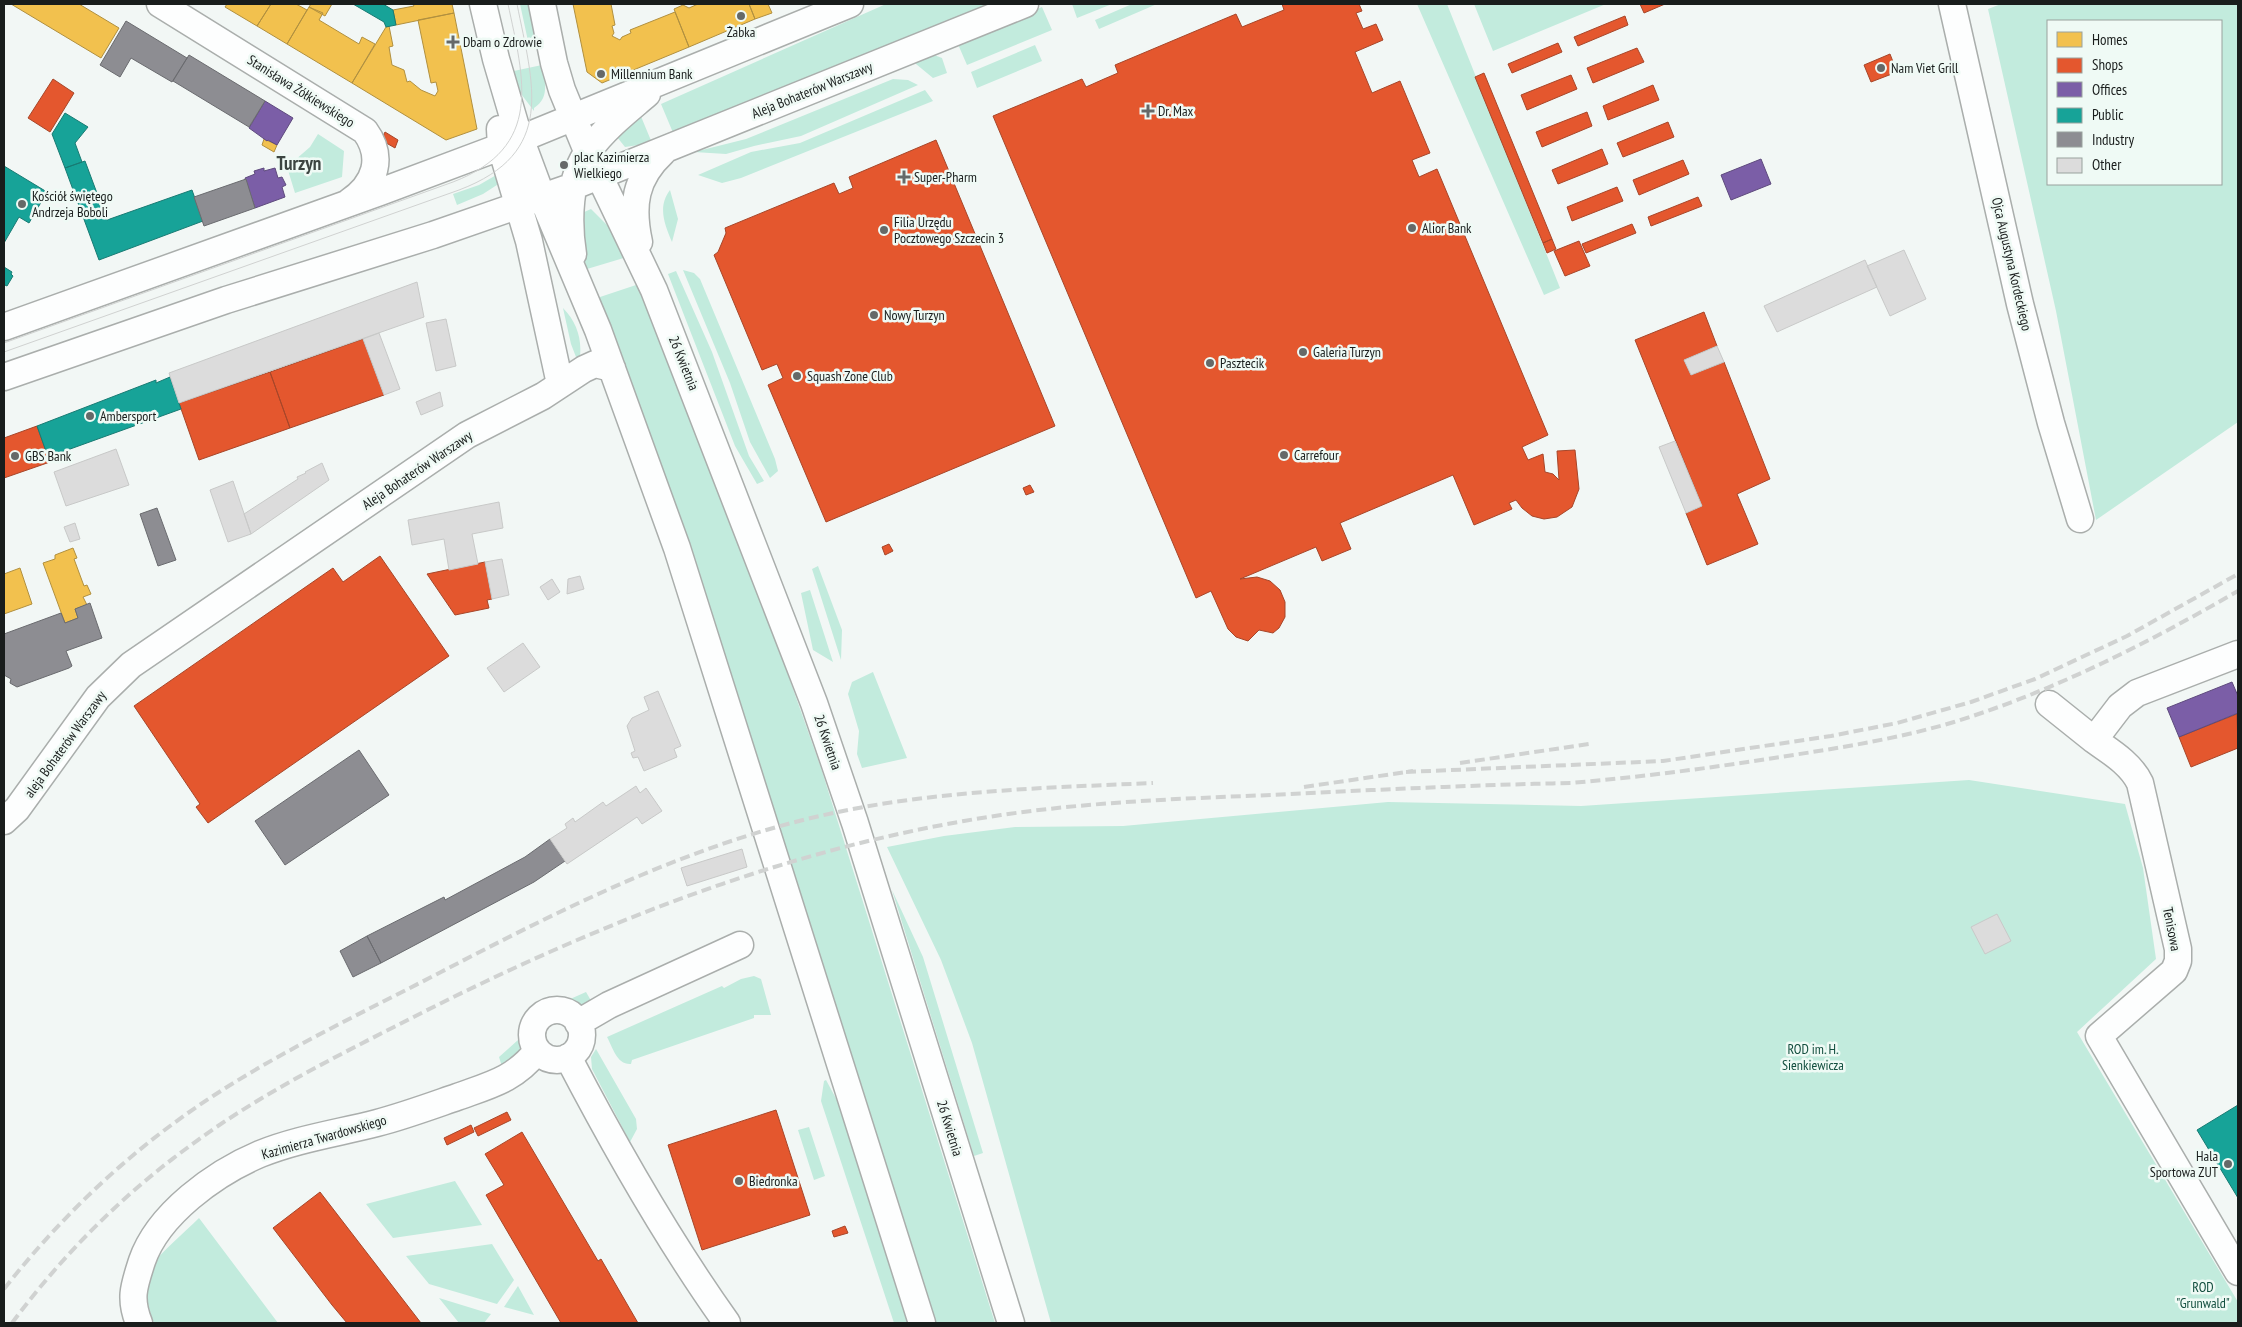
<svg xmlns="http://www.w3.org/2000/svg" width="2242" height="1327" font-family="'PT Sans Narrow',sans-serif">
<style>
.green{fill:#c2ebdd;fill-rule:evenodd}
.homes{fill:#f2c14e;stroke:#b1903f}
.shops{fill:#e4572e;stroke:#a74629}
.offices{fill:#7b5ea7;stroke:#5e4a7d}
.public{fill:#17a398;stroke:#187b73}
.industry{fill:#8d8d92;stroke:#6a6b6f}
.building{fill:#dcdcdc;stroke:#c8c9c8}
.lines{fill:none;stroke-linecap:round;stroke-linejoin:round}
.minor-casing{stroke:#aaaeac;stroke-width:29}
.minor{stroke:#fdfefe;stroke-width:26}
.tram{stroke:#d0d2d1;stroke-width:1}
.rail{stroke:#d0d2d1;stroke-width:4;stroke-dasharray:10 5;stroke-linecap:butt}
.poi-dot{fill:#656968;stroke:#effaf5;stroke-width:2}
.labels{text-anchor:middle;stroke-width:5;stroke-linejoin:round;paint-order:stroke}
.poi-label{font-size:14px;fill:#191d1c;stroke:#effaf5;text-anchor:start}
.street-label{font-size:14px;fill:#191d1c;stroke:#effaf5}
.park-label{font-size:14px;fill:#124e3e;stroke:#effaf5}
.district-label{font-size:19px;font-weight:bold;fill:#3c4541;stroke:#effaf5}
</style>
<rect width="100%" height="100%" fill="#f2f7f5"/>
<!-- green -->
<path class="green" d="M520,4H530L537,39L528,41Z
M886,4H993L674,135L661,104Z
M1072,4H1112L1077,18Z
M1132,4H1157L1099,29L1095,20Z
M1417,4H1447L1560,288L1544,295Z
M1474,4H1606L1493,51Z
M2001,4H2238V422L2096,520L2056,311L1988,9ZM2048,21H2221V184H2048Z
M1042,7L1052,30L967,65L957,42Z
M1035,45L1042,61L977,88L971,72Z
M929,53L942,58L947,73L933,78L916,64L915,62Z
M542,65C545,81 550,98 534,108V111L515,86L509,72Z
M893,79L908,80L918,85L801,136L754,146L726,154L694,152L746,139Z
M925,90L933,101L741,178L722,183L698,175L751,152L800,143Z
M640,114L652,143L625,147L613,132Z
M318,134L344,151L342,177L295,193L287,167L310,147Z
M498,174L500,183L483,194L457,205L453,194L479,185Z
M670,190L678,219L672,242C665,225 657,207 670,190Z
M591,209L608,226L627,257L587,269L583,255L582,213Z
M683,270L694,273L700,279L775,459L778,471L770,478L750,442L730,383Z
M676,271L712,352L749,456L764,481L757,484L735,446L668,274Z
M639,284L781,655L821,768L995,1323H933L597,298Z
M563,308C576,321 582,338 580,356L576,357L571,344Z
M818,566L842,630L841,660L812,569Z
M810,590L833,662L813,650L801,593Z
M873,672L907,758L862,768L857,754L859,731L848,694L852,682Z
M1969,780L2125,804L2143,868L2156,959L2077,1032L2238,1302V1323H1051L972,1043L941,960L887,847L944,836L1015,827L1123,826L1388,802L1581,806Z
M892,890L923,957L983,1153L974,1156Z
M754,976L761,979L771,1015H754V1018L632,1060L631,1064C617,1065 613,1048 607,1037L722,986L724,988L741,979Z
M586,992L593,1004L582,1007L559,1004Z
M527,1025L522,1050L503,1070L499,1057L518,1040Z
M596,1049L636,1119L637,1129L630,1142L592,1069L591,1057Z
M826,1080L845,1115L911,1323H894L821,1101L824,1081Z
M809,1127L825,1176L814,1180L798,1130Z
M455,1181L482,1225L393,1238L366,1204Z
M199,1218L278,1323H154C148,1308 141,1281 151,1266C162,1251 185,1232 199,1218Z
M492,1244L514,1280L497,1304L429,1284L406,1256Z
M518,1286L534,1315L504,1307Z
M439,1298L491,1314L484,1323H459Z"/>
<!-- homes -->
<path class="homes" d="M11,4H79L119,28L101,58Z
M227,4H271L257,26L225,7Z
M271,4H296L307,10L287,44L257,26Z
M311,4H332L325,16L309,7Z
M413,4H452L454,13L396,25L393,10L414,6Z
M573,4H611L615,25L612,26L614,33L612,36L620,40L622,37L631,33L630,30L675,12L689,47L602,83L587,72Z
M698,4H749L755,19L689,47L674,9L683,5L689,8Z
M749,4H768L772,13L755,19Z
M309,7L323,13L319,20L359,44L362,37L375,44L352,83L287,44Z
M454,13L477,129L446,140L352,83L386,27L389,26L393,46L389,47L392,65L404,70L407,82L410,81L421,90L435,96L438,91L436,82L431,83L418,20Z
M264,139L277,145L274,152L262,145Z
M73,548L77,558L74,559L84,586L87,585L91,594L83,597L87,605L75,609L78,618L65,623L43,563L55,559V555Z
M20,568L32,604L4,614V574Z"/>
<!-- shops -->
<path class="shops" d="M1282,4H1359L1362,11L1356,13L1363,29L1376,24L1383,40L1355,52L1372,93L1400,81L1430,153L1412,160L1419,177L1437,169L1548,435L1522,447L1528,460L1543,454L1545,472L1553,474L1559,480L1557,451L1575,450L1579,489L1572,507L1557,517L1544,519L1532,516L1522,508L1516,500L1509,503L1512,509L1474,525L1453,475L1340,523L1351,549L1322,561L1316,547L1240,579L1257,577L1270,581L1280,590L1285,602V617L1279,628L1273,633L1259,630L1248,641L1236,637L1228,629L1211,591L1196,598L993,116L1082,79L1086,87L1104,79L1118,73L1115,65L1236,14L1242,27L1284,10Z
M1640,4H1665L1644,13Z
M1625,16L1628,25L1578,46L1574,37Z
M1558,43L1562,52L1512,73L1508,64Z
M1637,48L1644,62L1593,83L1587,68Z
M1890,54L1897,72L1871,82L1864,65Z
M1484,73L1552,239L1543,243L1475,77Z
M1571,75L1577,89L1527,110L1521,95Z
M53,79L74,93L50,132L28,118Z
M1653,85L1659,100L1608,120L1603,106Z
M1587,112L1592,126L1542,147L1536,132Z
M1668,122L1674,137L1623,157L1617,143Z
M385,132L398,140L395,148L381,140Z
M936,140L1055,426L826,522L768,385L783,378L777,364L762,370L714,255L718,252L726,233L725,228L834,183L839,194L853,188L849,177Z
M1602,149L1608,164L1558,184L1552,170Z
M1683,160L1689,174L1639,195L1633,180Z
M1617,187L1623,201L1572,221L1567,207Z
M1698,197L1702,206L1651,226L1648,217Z
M1632,224L1636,233L1586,253L1582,244Z
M1552,239L1556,249L1547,253L1543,243Z
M1579,241L1590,266L1565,276L1554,251Z
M1704,312L1717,346L1684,360L1691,375L1724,362L1770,479L1737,494L1758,544L1707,565L1686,513L1702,506L1635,340Z
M363,339L384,395L290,428L270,372Z
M270,372L290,428L199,460L179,403Z
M37,426L50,462L4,478V438Z
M1030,485L1034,492L1026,495L1023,488Z
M889,544L893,551L885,555L882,547Z
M380,556L449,656L208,823L196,807L200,804L134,706L333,568L343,582Z
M485,562L492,599L487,600L489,608L455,615L427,574Z
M2237,714L2238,748L2191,767L2179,737Z
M776,1110L810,1215L702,1250L668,1145Z
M507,1112L511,1120L478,1136L474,1128Z
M471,1125L474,1132L447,1145L444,1138Z
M522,1132L598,1261L601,1259L638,1323H561L486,1195L504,1185L485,1154Z
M320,1192L367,1253L421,1323H347L332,1305L273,1228Z
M845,1226L848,1233L834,1237L832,1231Z"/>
<!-- offices -->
<path class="offices" d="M265,101L293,118L277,145L268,140L267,141L249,128Z
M1761,159L1771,184L1731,200L1721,175Z
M264,168V171L275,168L278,178L282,177L286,185L282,187L285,197L255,208L245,178L255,174L254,171Z
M2232,682L2238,696V713L2179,737L2167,708Z"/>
<!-- public -->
<path class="public" d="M353,4H383L393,10L396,25L386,27L384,22Z
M65,113L88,127L75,143L82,162L65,168L52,134Z
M85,161L107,220L192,190L203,221L99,260L65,168Z
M4,166L47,192L29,223L19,217L4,243Z
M4,267L12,272L11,274L13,276L7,286L5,285L4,288Z
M170,377L181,409L48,457L37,426L156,380V383Z
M2238,1105V1198L2197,1130Z"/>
<!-- industry -->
<path class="industry" d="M126,21L187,58L172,82L131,58L120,77L100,65Z
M189,55L265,101L249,127L173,81Z
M246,179L255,208L204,226L194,197Z
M157,508L176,560L158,566L140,514Z
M90,603L102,638L66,651L72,666L69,668L17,687L10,683L11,679L4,675V634L61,613L65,623L78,618L75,609Z
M359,750L389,795L285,865L255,821Z
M550,839L565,861L534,882L381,963L367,936L444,897L445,900L525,857Z
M367,936L381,963L353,977L340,951Z"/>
<!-- building -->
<path class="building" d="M1904,250L1926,299L1890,316L1867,266Z
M1865,260L1877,287L1777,332L1764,306Z
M417,282L424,317L179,403L169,373Z
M446,319L456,366L436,371L426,323Z
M379,333L400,389L384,395L363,339Z
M1717,346L1724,362L1691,375L1684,360Z
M440,392L443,406L421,415L416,402Z
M1675,441L1702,506L1686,513L1659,447Z
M116,449L129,485L66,506L54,472Z
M322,463L329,480L251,534L244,514L298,479L297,477L306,473L305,472Z
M233,481L251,534L228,542L210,490Z
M499,502L503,528L472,534L478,564L449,570L444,539L412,545L408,520Z
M75,523L80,539L70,542L64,527Z
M502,559L509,595L492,599L485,562Z
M580,576L584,589L567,594L568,579Z
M552,579L560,592L548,600L540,587Z
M523,643L540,667L504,692L487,668Z
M658,691L681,746L674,749L677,757L644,771L638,757L633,758L631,753L635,751L627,726L632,718L649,710L644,697Z
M636,786L640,793L646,788L662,811L642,824L637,817L567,864L550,839L567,828L565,824L573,818L575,822L603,802L606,806Z
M742,849L747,867L687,886L681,868Z
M1997,914L2011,941L1985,954L1971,927Z"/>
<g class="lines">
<!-- minor casing -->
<g class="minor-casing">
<path id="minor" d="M160,4L365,131C384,157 376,184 349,202
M483,4L496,59L516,127L542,197L598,330L677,548L922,1323
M542,4L554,63L562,90L585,146L654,290L814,703L855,823L1011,1323
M1952,4L2020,304L2051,423L2080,519
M500,129L501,147L529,241L560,384
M639,242C631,205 635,178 663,152
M573,254C568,222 568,178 589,150C605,128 626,112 647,94
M4,327L380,192L508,144L850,4
M4,377L226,300L433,235L574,186L1025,4
M2238,654L2137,693L2120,706L2094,740C2111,752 2131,764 2140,783L2178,949V961L2174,971L2099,1036L2238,1272
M2049,704L2094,740
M4,821L17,809L98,697L131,665L467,435L543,396L584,369L595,364L612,368
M532 1035a25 25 0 1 1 50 0a25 25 0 1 1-50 0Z
M578,1023L609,1005L740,945
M568,1057C616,1149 667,1239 727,1323
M139,1323C129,1298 134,1286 142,1261C158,1214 215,1173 260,1154C297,1139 338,1133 377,1123C404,1116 431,1106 457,1097C490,1085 514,1080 537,1051"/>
</g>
<!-- minor -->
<use href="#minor" class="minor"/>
<!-- tram -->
<path class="tram" d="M4,343L453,182C544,147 524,80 508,4
M4,352L459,190C557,153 533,85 517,4"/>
<!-- rail -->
<path class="rail" d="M1460,763L1589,744
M1406,772L1663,761L1831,736L1897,723L1971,702L2035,679L2127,636L2238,574
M1304,787L1413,771
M4,1289C63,1214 133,1148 213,1096C285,1049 364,1012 441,972C560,910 679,850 811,818C923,791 1038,788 1153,783
M12,1323C61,1257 120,1197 187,1148C251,1100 323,1063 394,1027C574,934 763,856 964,821C1065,803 1168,799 1271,795C1371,790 1471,785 1571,783C1641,777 1711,768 1780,757C1839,748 1897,739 1954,722C2054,691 2148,643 2238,591"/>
</g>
<!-- markers -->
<g class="poi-dot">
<circle cx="741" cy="16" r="5"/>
<path d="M450.5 34.5h5v5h5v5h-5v5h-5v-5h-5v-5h5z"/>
<circle cx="1881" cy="68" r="5"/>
<circle cx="601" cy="74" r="5"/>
<path d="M1145.5 103.5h5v5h5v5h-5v5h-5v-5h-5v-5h5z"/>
<circle cx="564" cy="165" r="5"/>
<path d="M901.5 169.5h5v5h5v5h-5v5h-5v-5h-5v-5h5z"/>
<circle cx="22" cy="204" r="5"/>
<circle cx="1412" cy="228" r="5"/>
<circle cx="884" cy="230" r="5"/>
<circle cx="874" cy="315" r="5"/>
<circle cx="1303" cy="352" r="5"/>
<circle cx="1210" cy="363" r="5"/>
<circle cx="797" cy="376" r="5"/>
<circle cx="90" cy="416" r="5"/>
<circle cx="1284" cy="455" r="5"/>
<circle cx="15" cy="456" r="5"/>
<circle cx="2228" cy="1164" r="5"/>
<circle cx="739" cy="1181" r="5"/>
</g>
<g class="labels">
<!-- poi labels -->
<g class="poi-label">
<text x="741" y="37" text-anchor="middle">Żabka</text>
<text x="463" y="47">Dbam o Zdrowie</text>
<text x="1891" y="73">Nam Viet Grill</text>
<text x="611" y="79">Millennium Bank</text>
<text x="1158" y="116">Dr. Max</text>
<text x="574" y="162">plac Kazimierza<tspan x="574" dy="16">Wielkiego</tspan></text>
<text x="914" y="182">Super-Pharm</text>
<text x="32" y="201">Kościół świętego<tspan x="32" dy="16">Andrzeja Boboli</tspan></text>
<text x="894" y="227">Filia Urzędu<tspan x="894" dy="16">Pocztowego Szczecin 3</tspan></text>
<text x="1422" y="233">Alior Bank</text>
<text x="884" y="320">Nowy Turzyn</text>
<text x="1313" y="357">Galeria Turzyn</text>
<text x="1220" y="368">Pasztecik</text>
<text x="807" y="381">Squash Zone Club</text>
<text x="100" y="421">Ambersport</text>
<text x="1294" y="460">Carrefour</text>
<text x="25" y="461">GBS Bank</text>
<text x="2218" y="1161" text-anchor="end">Hala<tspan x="2218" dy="16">Sportowa ZUT</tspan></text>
<text x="749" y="1186">Biedronka</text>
</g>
<!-- street labels -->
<g class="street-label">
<text transform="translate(812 90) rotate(-22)" y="5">Aleja Bohaterów Warszawy</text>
<text transform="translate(301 91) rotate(32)" y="5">Stanisława Żółkiewskiego</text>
<text transform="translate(2012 264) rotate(77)" y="5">Ojca Augustyna Kordeckiego</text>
<text transform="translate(684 363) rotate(68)" y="5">26 Kwietnia</text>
<text transform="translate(417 470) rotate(-34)" y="5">Aleja Bohaterów Warszawy</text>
<text transform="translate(828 742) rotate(71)" y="5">26 Kwietnia</text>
<text transform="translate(65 744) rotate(-54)" y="5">aleja Bohaterów Warszawy</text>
<text transform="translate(2172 929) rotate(79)" y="5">Tenisowa</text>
<text transform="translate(950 1128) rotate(73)" y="5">26 Kwietnia</text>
<text transform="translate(324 1137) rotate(-16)" y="5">Kazimierza Twardowskiego</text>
</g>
<!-- park labels -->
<g class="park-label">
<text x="1813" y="1054">ROD im. H.<tspan x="1813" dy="16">Sienkiewicza</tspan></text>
<text x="2203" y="1292">ROD<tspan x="2203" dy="16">"Grunwald"</tspan></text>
</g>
<!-- district labels -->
<g class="district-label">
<text x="299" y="170">Turzyn</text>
</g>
</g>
<!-- border -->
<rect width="2242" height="1327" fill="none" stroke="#191d1c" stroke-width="10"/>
<!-- legend -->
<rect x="2047" y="20" width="175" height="165" fill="#effaf5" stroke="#99a29e"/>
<rect x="2057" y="32" width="25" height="15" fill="#f2c14e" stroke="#99a29e"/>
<text x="2092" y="45" font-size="15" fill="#191d1c">Homes</text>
<rect x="2057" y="58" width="25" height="15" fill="#e4572e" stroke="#99a29e"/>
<text x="2092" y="70" font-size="15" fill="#191d1c">Shops</text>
<rect x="2057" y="82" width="25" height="15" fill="#7b5ea7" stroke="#99a29e"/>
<text x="2092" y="95" font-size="15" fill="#191d1c">Offices</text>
<rect x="2057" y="108" width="25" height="15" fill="#17a398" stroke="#99a29e"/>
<text x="2092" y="120" font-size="15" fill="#191d1c">Public</text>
<rect x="2057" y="132" width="25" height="15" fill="#8d8d92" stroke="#99a29e"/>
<text x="2092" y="145" font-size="15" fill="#191d1c">Industry</text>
<rect x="2057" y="158" width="25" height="15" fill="#dcdcdc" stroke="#99a29e"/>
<text x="2092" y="170" font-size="15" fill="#191d1c">Other</text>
</svg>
